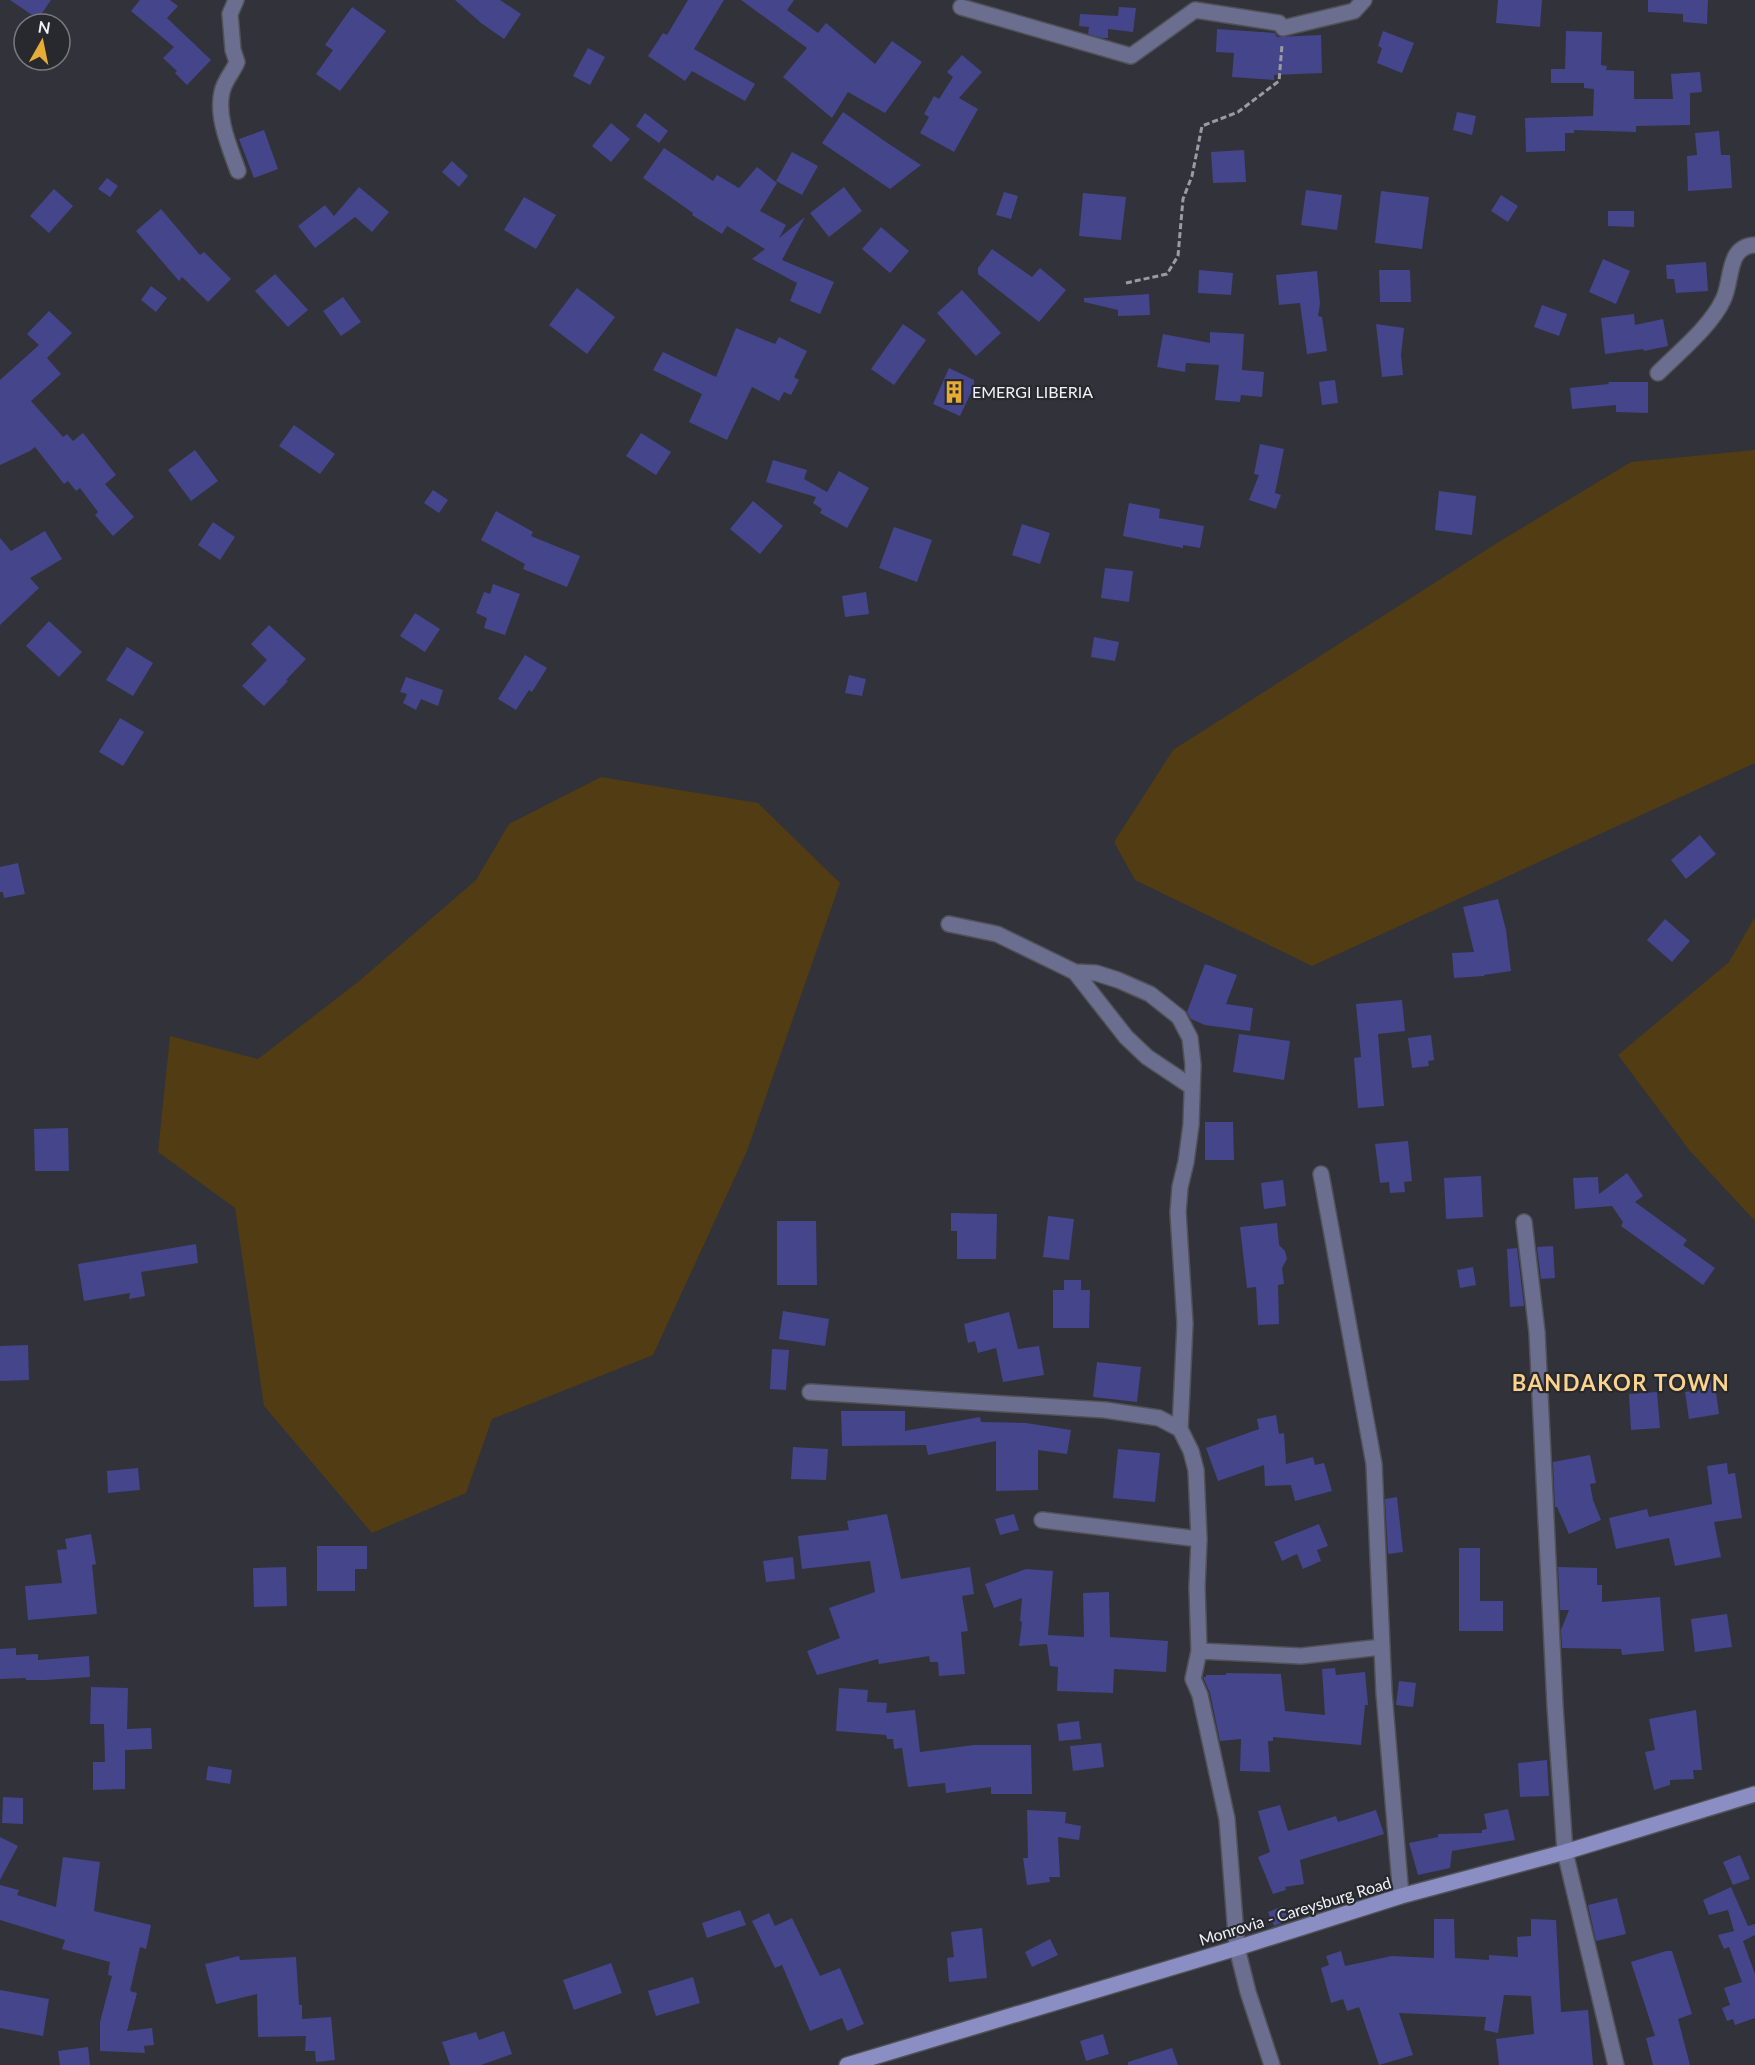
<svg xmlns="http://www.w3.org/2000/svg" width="1755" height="2065" font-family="Lato,sans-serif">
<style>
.green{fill:#513c13}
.building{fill:#45458b}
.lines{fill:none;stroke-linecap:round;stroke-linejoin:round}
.minor-casing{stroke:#515158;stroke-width:18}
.secondary-casing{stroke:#515158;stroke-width:18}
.path{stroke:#9b9ba2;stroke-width:3;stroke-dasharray:6 3;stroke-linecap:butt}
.minor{stroke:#6b6e8f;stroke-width:15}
.secondary{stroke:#8a8ec2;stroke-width:15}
.labels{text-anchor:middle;stroke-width:4.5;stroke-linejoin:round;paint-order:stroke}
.poi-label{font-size:16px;fill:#f1f2f7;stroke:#28292f;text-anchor:start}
.street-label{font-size:16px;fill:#f1f2f7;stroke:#28292f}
.district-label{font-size:22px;font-weight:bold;letter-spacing:1.5px;fill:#fbd38c;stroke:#28292f}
</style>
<rect width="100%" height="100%" fill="#32323a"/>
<!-- green -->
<path class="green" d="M1755,450V763L1312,966L1135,880L1114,842L1173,750L1497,543L1631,462Z
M601,777L758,803L840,883L747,1151L653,1355L492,1419L466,1493L372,1533L264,1406L235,1208L158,1152L170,1036L258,1059L358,982L476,880L509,824Z
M1755,917V1221L1690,1151L1618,1055L1729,962Z"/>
<!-- building -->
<path class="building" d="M10,0H51L38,19Z
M140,0H170L178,6L167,18L211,60L187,85L175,73L177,71L163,58L174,47L131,11Z
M455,0H500L521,14L504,39L481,23Z
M688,0H724L694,49L755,84L745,101L692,71L685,81L648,56L663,33L667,35Z
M741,0H794L787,10L818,33L826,23L875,64L892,41L922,62L885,113L848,92L832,118L783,77L807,48Z
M1498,0H1542L1540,27L1496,23Z
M1648,0H1708L1707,24L1683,22V14L1648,12Z
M352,7L386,31L340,91L316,74L333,50L325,45Z
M1119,7L1136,8L1133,32L1108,29V38H1102L1088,34L1089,27L1079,26L1080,14L1118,16Z
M1217,29L1275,33L1277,37L1321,35L1322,73L1274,75V80L1232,77L1234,53L1216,52Z
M1383,31L1414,43L1402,73L1377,63L1382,48L1378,46Z
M1566,31L1602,32L1601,65L1607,66L1606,70L1634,71V99H1673L1671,74L1700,72L1702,92L1690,93V125L1636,126V132L1574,130V133H1565V151L1526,152L1525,118L1593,116L1594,89L1584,88V83H1551V69H1565Z
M588,48L605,57L590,85L573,76Z
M962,55L982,72L959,98L978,109L954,152L920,133L929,117L924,114L934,96L939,99L953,77L947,72Z
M843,112L889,144L921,165L890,189L822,143Z
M1457,112L1476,116L1472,135L1453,130Z
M645,113L668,131L659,143L636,126Z
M611,123L630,139L611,162L592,146Z
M264,130L278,169L254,178L239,139Z
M1719,131L1721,155H1730L1732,188L1688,191L1687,156L1697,155L1695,133Z
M664,148L713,181L717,175L739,188L757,167L777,183L760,211L786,225L779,238L805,217L782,260L834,282L820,314L790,301L797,283L752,259L765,249L727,226L722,234L692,215L693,213L643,178Z
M1244,150L1246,182L1213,183L1211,152Z
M792,152L818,166L802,195L776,181Z
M452,161L468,176L459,187L442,172Z
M107,178L118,186L110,197L98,189Z
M359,187L389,212L372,232L355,217L315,248L298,226L325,205L334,216Z
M844,187L862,211L829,237L810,213Z
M54,189L73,206L49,233L30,216Z
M1306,190L1342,195L1337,230L1301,225Z
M1381,191L1429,197L1422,249L1375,243Z
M1004,192L1018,196L1011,219L996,215Z
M1083,193L1126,197L1121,240L1079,236Z
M1501,195L1518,206L1508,222L1491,211Z
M524,197L556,215L536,249L504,230Z
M161,209L200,255L204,252L231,279L208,302L182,277L179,281L136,231Z
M1608,211H1634V227L1608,226Z
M881,227L909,251L890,273L862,249Z
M992,249L1032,277L1040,268L1066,290L1039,322L978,274V268Z
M1603,259L1630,271L1616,304L1589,292Z
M1706,262L1708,291L1676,293L1674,279H1667L1666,265Z
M1199,270L1233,273L1231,295L1198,293Z
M1379,270H1410L1411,302H1380Z
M1317,271L1320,304L1318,316L1322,317L1327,351L1307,354L1300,303L1279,305L1276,275Z
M275,274L308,310L288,327L255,291Z
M151,286L167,298L156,312L141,300Z
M577,288L615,317L587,354L549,325Z
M962,290L1001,333L976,356L937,313Z
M1149,294L1150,315L1118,316V310L1084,302V298Z
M343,297L361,322L341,336L323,311Z
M1542,305L1567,314L1559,336L1534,327Z
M49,311L72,333L47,358L61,374L31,401L63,437L67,434L73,441L83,433L116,475L105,484L134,517L113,536L95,515L98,512L80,488L76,491L68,481L64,484L35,447L30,451L0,465V380L39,345L27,334Z
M1634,314L1635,325L1663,319L1668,346L1644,351L1643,349L1605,354L1601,318Z
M903,324L926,340L894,385L871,369Z
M1376,324L1404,328L1401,355L1403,375L1382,377Z
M736,328L775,344L779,337L807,351L794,377L799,380L791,395L784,392L779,401L752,387L727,440L689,422L702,394L653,370L663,352L716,377Z
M1210,332L1244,334L1242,370L1264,372L1262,397L1241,395L1240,402L1215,400L1219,365L1186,363L1185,372L1157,367L1163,334L1210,343Z
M949,368L974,380V386L960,416L933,404Z
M1335,380L1338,403L1322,405L1319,382Z
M1608,382H1648V413L1616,412V405L1572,409L1570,388L1609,384Z
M294,425L335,454L320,474L279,446Z
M641,433L671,452L656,475L626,456Z
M1260,444L1284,449L1275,493L1281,495L1276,509L1249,500L1259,475L1254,474Z
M195,450L218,481L191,501L168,470Z
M773,460L807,470L804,479L827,492L839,471L869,488L847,528L820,513L822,509L813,503L816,497L766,482Z
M433,490L448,500L439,513L424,503Z
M1439,491L1476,496L1472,535L1435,530Z
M753,501L783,526L760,554L730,529Z
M1129,503L1160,509L1159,518L1204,526L1200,548L1183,545V548L1123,536Z
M496,511L533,532L531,536L580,556L567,587L523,569L525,564L481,540Z
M213,522L235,537L220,560L198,545Z
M1022,524L1050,533L1040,564L1012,555Z
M894,527L932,540L917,582L879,568Z
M45,531L62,559L30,578L39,588L0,625V538L11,551Z
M1105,568L1133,571L1129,602L1101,598Z
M493,584L520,594L505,635L484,628L487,618L476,613L484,592L490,594Z
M866,592L869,614L845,617L842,596Z
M415,613L440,629L425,652L400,636Z
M49,621L82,652L59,677L26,646Z
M269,625L306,659L286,680L288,681L264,706L242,686L267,660L251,644Z
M1094,637L1119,642L1115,661L1091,657Z
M127,647L153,663L133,696L106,680Z
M525,655L547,668L532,692L529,690L516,710L498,699Z
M849,675L866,679L862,696L845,693Z
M406,677L443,690L438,706L421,699L416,710L403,703L407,694L400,692Z
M120,718L144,732L123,766L99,752Z
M1700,835L1716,854L1686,879L1671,860Z
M18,863L25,894L4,898L3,892H0V867Z
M1498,899L1506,930L1511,971L1484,975V976L1454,978L1452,953L1474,952L1463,907Z
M1665,919L1690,941L1672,962L1647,940Z
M1205,964L1237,975L1226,1004L1253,1008L1250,1031L1205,1025L1191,1019L1187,1012Z
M1402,1000L1405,1031L1378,1034L1384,1106L1358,1108L1354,1058L1361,1057L1356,1004Z
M1239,1034L1290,1041L1284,1080L1233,1072Z
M1431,1035L1434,1060L1428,1061L1429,1066L1412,1068L1408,1038Z
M1205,1122H1233L1234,1160H1205Z
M68,1128L69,1171H35L34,1129Z
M1408,1141L1412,1181L1404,1182L1405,1192L1390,1193L1389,1182L1380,1183L1375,1144Z
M1627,1173L1643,1196L1635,1202L1687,1240L1683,1245L1715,1268L1703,1285L1621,1226L1623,1222L1612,1206L1575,1209L1573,1178L1598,1177L1599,1194Z
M1481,1176L1483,1217L1446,1219L1444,1178Z
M1283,1180L1286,1206L1264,1209L1261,1183Z
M951,1213L997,1214L996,1259H957V1231H951Z
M1048,1216L1074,1219L1069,1260L1043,1257Z
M777,1221H816L817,1285H777Z
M1277,1223L1279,1245L1285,1251L1287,1259L1282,1268L1284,1284L1278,1285L1279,1324L1258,1325L1256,1287L1247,1288L1240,1227Z
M196,1244L198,1263L141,1272L145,1296L129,1299L130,1293L84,1301L78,1264Z
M1553,1246L1555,1278L1541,1279L1537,1247Z
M1517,1248L1524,1306L1510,1307L1507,1249Z
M1473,1267L1476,1285L1460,1288L1457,1270Z
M1064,1280H1081V1290H1090L1089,1328H1053V1290H1064Z
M783,1311L829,1319L825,1346L779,1339Z
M1009,1312L1018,1349L1039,1346L1044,1375L1003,1382L996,1348L978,1353L975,1341L968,1343L964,1324Z
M28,1345L29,1380L0,1381V1346Z
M772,1349L789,1350L786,1390L770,1389Z
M1097,1362L1141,1367L1137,1402L1093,1397Z
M1714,1378L1719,1414L1689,1419L1685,1392L1699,1390L1698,1380Z
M1657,1392L1660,1428L1631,1430L1629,1394Z
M841,1411H905V1431L980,1417L981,1422L1026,1423L1071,1430L1067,1454L1038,1450V1490L996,1491V1441L928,1455L926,1445L842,1446Z
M1276,1415L1279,1434L1284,1433L1286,1464L1313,1457L1315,1465L1324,1463L1332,1491L1295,1501L1291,1485L1265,1486L1264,1465L1218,1481L1206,1448L1259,1429L1257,1419Z
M793,1447L828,1449L826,1480L791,1479Z
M1118,1449L1160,1453L1155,1502L1113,1498Z
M1590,1455L1596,1483L1590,1484L1593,1500L1601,1520L1569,1534L1557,1507H1555L1553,1462Z
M1727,1463L1728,1474L1735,1473L1742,1518L1714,1522L1721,1557L1675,1566L1669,1538L1616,1549L1609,1518L1647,1509L1649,1517L1712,1504L1707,1466Z
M138,1468L140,1490L108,1493L107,1471Z
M1397,1497L1403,1552L1388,1554L1385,1499Z
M887,1514L901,1579L970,1567L974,1594L962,1596L968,1631L961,1632L965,1674L939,1676L938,1662H930L929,1656L879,1664L878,1659L817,1675L807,1651L840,1638L829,1608L875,1592L870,1561L802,1569L798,1536L849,1530L847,1521Z
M1014,1514L1019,1530L1000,1535L995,1519Z
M1319,1524L1328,1546L1317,1550L1321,1561L1303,1569L1297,1554L1282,1561L1274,1542Z
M91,1534L96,1564L92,1565L97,1614L28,1620L25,1586L62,1583L57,1550L67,1549L65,1539Z
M317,1546H367V1569H355V1591H317Z
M1459,1548H1480V1601H1503V1631H1459Z
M793,1557L795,1579L766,1582L763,1561Z
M286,1567L287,1606L254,1607L253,1568Z
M1558,1567L1597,1568V1585H1602V1602L1660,1597L1664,1651L1622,1655L1621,1649L1562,1648L1561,1630L1569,1610H1560Z
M1026,1569L1053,1571L1048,1635L1084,1637L1083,1593L1109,1592L1110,1637L1168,1641L1166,1672L1114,1669L1113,1693L1057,1691L1058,1667L1050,1666L1047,1644L1019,1646L1022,1622L1020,1621L1022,1598L994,1608L985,1584Z
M1727,1614L1732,1647L1695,1652L1691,1619Z
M16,1648V1655L38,1654V1660L89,1656L90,1677L45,1680H26V1678L0,1679V1649Z
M1335,1668L1336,1675L1365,1672L1368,1705H1365L1361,1745L1273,1737V1741H1268L1270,1772L1240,1771L1241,1739L1220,1741L1210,1693L1203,1677H1206V1675H1226V1673L1281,1674L1285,1711L1325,1715L1322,1669Z
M1399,1681L1416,1683L1413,1707L1396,1705Z
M91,1687L128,1688L127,1729L151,1728L152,1749L125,1750V1789L93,1790V1762H105L104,1724H90Z
M839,1688L868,1690L867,1702L887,1703L886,1713L915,1710L920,1752L974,1745H1031L1032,1794H991V1787L946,1793L945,1783L908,1787L902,1748L894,1749L893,1739H887L886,1735L836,1731Z
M1696,1710L1702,1770H1693L1694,1779L1670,1780V1785L1654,1790L1645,1752L1655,1750L1649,1719Z
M1079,1721L1081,1739L1059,1741L1057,1724Z
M1101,1743L1104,1767L1073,1771L1070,1746Z
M1547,1760L1549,1796L1520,1797L1518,1763Z
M208,1766L232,1770L230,1784L206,1780Z
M3,1797L23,1798V1824L2,1823Z
M1280,1805L1288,1831L1336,1816L1338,1822L1376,1810L1384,1834L1300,1860L1304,1884L1285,1887L1286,1890L1273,1894L1258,1857L1270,1852L1258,1811Z
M1508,1809L1515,1840L1452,1851L1450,1868L1418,1875L1409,1843L1438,1837V1834L1482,1833V1830L1487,1829L1484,1814Z
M1027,1810L1066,1812L1065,1823L1081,1826L1079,1840L1058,1837L1060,1877H1049L1050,1882L1027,1885L1023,1858H1028Z
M0,1837L18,1846L0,1880Z
M1740,1855L1750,1879L1733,1885L1723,1862Z
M63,1857L100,1862L94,1911L151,1925L146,1949L140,1947L130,1991L137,1993L127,2031L152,2028L154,2045L144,2046L145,2053L100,2051V2022L112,1976L108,1975L110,1962L62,1949L65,1940L0,1920V1885L19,1890L17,1895L56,1907Z
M1731,1887L1748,1926L1755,1924V1935L1743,1941L1755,1974V2018L1735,2025L1733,2019L1727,2021L1722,2008L1730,2005L1724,1988L1742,1982L1729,1947L1724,1949L1718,1935L1734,1931L1728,1910L1709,1915L1703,1900Z
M1617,1898L1626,1934L1596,1941L1588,1905Z
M1283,1906L1289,1920L1274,1926L1268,1912Z
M740,1910L746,1925L707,1938L702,1923Z
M769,1913L775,1926L792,1918L820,1976L840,1968L864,2024L847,2031L842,2018L810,2031L782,1965L775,1968L752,1921Z
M1434,1919H1454L1455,1958L1489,1960V1955L1518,1957L1517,1937L1531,1936V1919L1556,1920L1561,2012L1588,2010L1593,2065H1499L1496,2039L1534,2034L1531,1996L1504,1995L1498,2033L1484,2030L1486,2017L1399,2013L1413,2055L1379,2065L1359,2007L1347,2011L1343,1999L1331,2003L1321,1968L1329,1965L1326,1956L1341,1951L1345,1966L1392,1956L1434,1958Z
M982,1928L987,1978L949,1982L947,1958L954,1957L951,1932Z
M1050,1939L1058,1955L1032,1967L1025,1952Z
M1666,1951H1672L1692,2014L1678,2019L1690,2065H1653L1646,2038L1655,2036L1631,1962Z
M239,1956L240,1960L296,1957L299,2005H302V2019L331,2017L335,2060L316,2062L315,2051H305L306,2036L258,2037L257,1994L216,2004L205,1964Z
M611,1963L622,1993L574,2010L563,1980Z
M693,1977L700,2003L656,2016L648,1991Z
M0,1990L49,1999L43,2036L0,2028Z
M504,2031L512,2054L481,2065H450L442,2042L476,2032L479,2040Z
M1103,2034L1109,2054L1086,2061L1080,2041Z
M88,2047L90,2065H60L58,2051Z
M1172,2048L1178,2065H1128V2062Z"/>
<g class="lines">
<!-- minor casing -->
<g class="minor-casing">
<path id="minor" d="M236,0L230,14L233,50L237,62C233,72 224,81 222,92C216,117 230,148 238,171
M961,7L1131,56L1195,10L1279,23
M1283,28L1354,11L1364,0
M1658,373C1678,353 1711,326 1723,300C1733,281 1726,246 1755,245
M949,924L997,934L1075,972L1096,973L1118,980L1150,994L1179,1017L1190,1038L1193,1065L1191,1125L1186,1162L1180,1187L1178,1212L1185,1324L1180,1429
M1075,972L1126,1037L1147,1057L1192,1087
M1321,1174L1374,1464L1384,1693L1401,1896
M1524,1222L1537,1332L1555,1706L1565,1852L1616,2065
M810,1392L1105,1410L1159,1418L1180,1429L1191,1451L1196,1470L1199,1539L1197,1587L1199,1651L1193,1679L1200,1695L1227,1819L1237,1948L1248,1992L1272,2065
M1042,1520L1199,1539
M1199,1651L1301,1656L1382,1647"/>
</g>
<!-- secondary casing -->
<g class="secondary-casing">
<path id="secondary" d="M847,2065L1237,1948L1401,1896L1565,1852L1755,1794"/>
</g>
<!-- path -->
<path class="path" d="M1126,283L1167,274L1178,256L1183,199L1192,176L1202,126L1238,112L1279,81L1282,45"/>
<!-- minor -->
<use href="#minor" class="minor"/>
<!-- secondary -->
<use href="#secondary" class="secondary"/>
</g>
<!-- icons -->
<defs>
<g id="building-bare" transform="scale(1.8)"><path d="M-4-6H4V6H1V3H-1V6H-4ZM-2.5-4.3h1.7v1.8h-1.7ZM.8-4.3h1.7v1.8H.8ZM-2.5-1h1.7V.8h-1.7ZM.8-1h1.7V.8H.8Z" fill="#e6ac36" stroke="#28292f" stroke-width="2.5" paint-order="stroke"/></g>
</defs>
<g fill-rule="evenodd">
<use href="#building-bare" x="954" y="392"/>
</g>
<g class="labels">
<!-- poi labels -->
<g class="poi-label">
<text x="972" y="398">EMERGI LIBERIA</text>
</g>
<!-- street labels -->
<g class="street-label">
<text transform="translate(1295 1911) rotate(-17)" y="6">Monrovia - Careysburg Road</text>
</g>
<!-- district labels -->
<g class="district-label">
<text x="1621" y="1391">BANDAKOR TOWN</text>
</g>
</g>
<!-- north arrow -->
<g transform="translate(42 42) rotate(9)"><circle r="28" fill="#28292f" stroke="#78797f" stroke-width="1.5"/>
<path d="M0-4.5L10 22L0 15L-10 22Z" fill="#e6ac36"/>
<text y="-9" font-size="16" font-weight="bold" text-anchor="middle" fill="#f1f2f7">N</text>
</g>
</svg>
